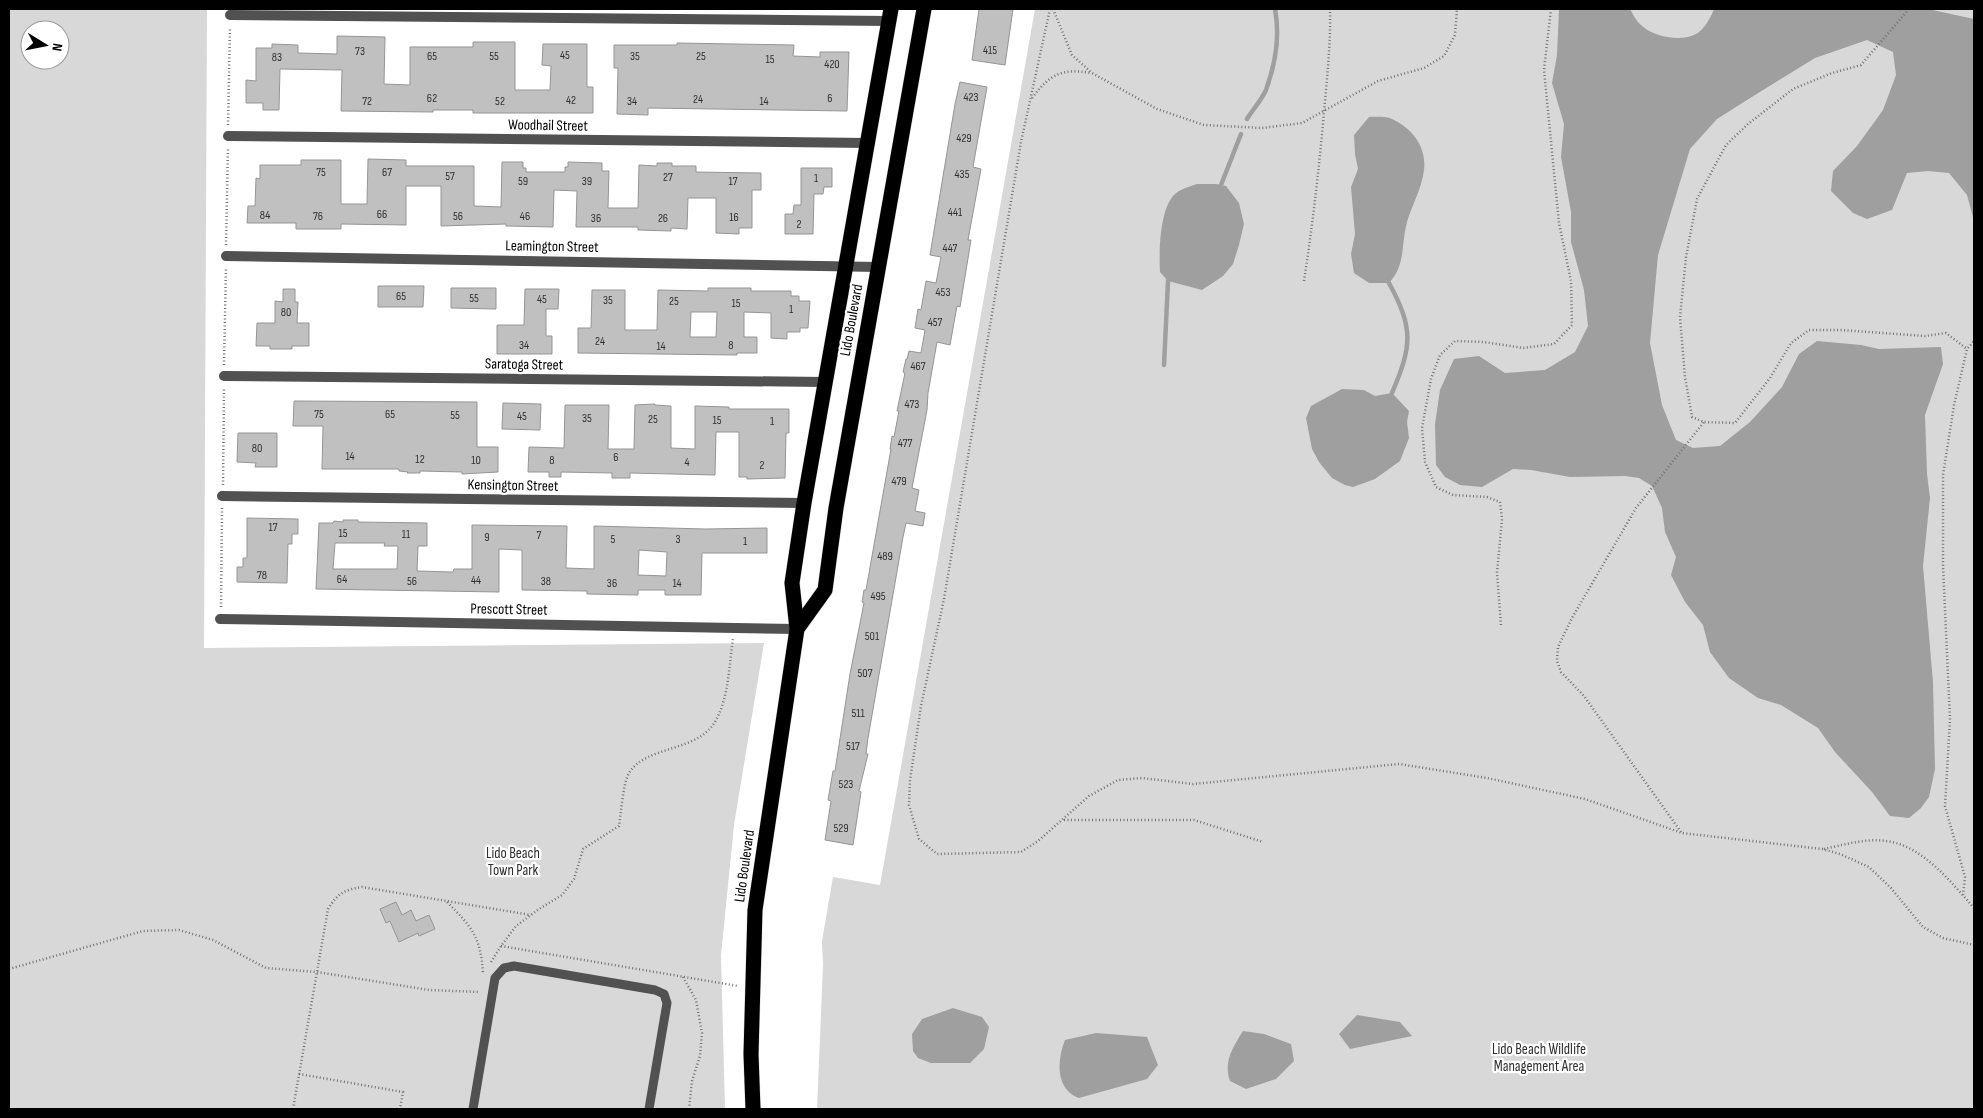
<svg xmlns="http://www.w3.org/2000/svg" width="1983" height="1118" font-family="'Sofia Sans Condensed',sans-serif">
<style>
.green{fill:#d8d8d8;fill-rule:evenodd}
.water{fill:#9f9f9f}
.lines{fill:none;stroke-linecap:round;stroke-linejoin:round}
.stream{stroke:#9f9f9f;stroke-width:4.5}
.building{fill:#c0c0c0;stroke:#959595;fill-rule:evenodd}
.highway-casing{stroke:#dbdbdb;stroke-width:16}
.path{stroke:#737373;stroke-width:2.5;stroke-dasharray:1 2.5;stroke-linecap:butt}
.lane{stroke:#515151;stroke-width:9}
.street{stroke:#515151;stroke-width:10}
.highway{stroke:#000;stroke-width:15}
.labels{text-anchor:middle;stroke-width:4.5;stroke-linejoin:round;paint-order:stroke}
.number-label{font-size:12px;fill:#303030}
.street-label{font-size:15px;fill:#000;stroke:#fff}
.park-label{font-size:15px;fill:#2f2f2f;stroke:#fff}
</style>
<rect width="100%" height="100%" fill="#fff"/>
<!-- green -->
<path class="green" d="M9,9H207L204,648L764,643L734,825L721,955L725,1109H9ZM30,30H60V60H30Z
M1035,9H1974V1109H817L823,965L822,941L833,877L880,885Z"/>
<!-- water -->
<path class="water" d="M1559,9H1630C1633,14 1636,21 1641,25C1653,37 1681,42 1696,34C1704,30 1711,17 1714,9H1928L1974,19V221L1967,195L1949,173L1928,171L1907,173L1892,210L1867,219L1853,213L1831,191L1833,171L1857,146L1883,110L1896,75L1893,52L1867,40L1815,58L1755,95L1717,119L1690,149L1658,255L1650,343L1662,405L1676,440L1693,448L1720,446L1750,422L1782,387L1799,354L1817,341L1861,345L1879,349L1941,347L1943,364L1925,415L1927,474L1930,498L1923,566L1933,682L1935,769L1929,797L1921,808L1909,818L1890,816L1872,792L1835,752L1818,728L1781,705L1758,698L1729,678L1710,652L1703,625L1685,602L1671,575L1676,557L1665,532L1662,508L1652,486L1639,478L1625,476L1570,477L1531,470L1513,469L1482,487L1460,485L1445,477L1436,465L1435,424L1440,390L1454,359L1479,356L1505,373L1545,370L1575,352L1588,326L1584,290L1571,242V212L1561,157L1564,124L1552,83L1557,55Z
M1369,117C1376,117 1386,116 1392,119C1412,128 1427,147 1424,170C1422,188 1412,205 1407,222C1401,244 1406,265 1389,283H1369L1354,273L1351,254L1355,234L1351,187L1358,169L1355,154L1354,135Z
M1197,184H1216L1226,186L1239,203L1244,224L1239,245L1233,264L1223,276L1202,290L1168,281L1160,272C1159,252 1159,202 1179,191C1184,188 1191,186 1197,184Z
M1342,389L1364,390L1375,396L1392,393L1409,411L1407,422L1409,438L1400,461L1375,479L1353,487L1345,485L1332,478L1319,462L1312,449L1306,418L1311,406Z
M953,1008L982,1017L989,1027L984,1049L970,1063H931L918,1058L913,1051L912,1034L922,1019Z
M1357,1015L1400,1022L1412,1036L1350,1049L1339,1034Z
M1243,1031L1264,1034L1291,1044L1294,1061L1276,1079L1246,1089L1230,1081C1223,1062 1233,1047 1243,1031Z
M1096,1033L1147,1037L1158,1065L1147,1079L1079,1098C1055,1089 1057,1060 1065,1040Z"/>
<g class="lines">
<!-- stream -->
<path class="stream" d="M1247,119C1253,109 1261,101 1266,90C1275,65 1280,35 1275,9
M1221,185L1241,134
M1389,283C1414,329 1412,346 1392,393
M1164,365L1168,281"/>
</g>
<!-- building -->
<path class="building" d="M979,9H1013L1005,65L972,60Z
M337,36L385,37L384,84L410,85V47H473V42H515V90H550L551,66L542,65L543,44H587V87H593V113H473V110H433V112L341,111L342,70L280,69L279,110H263V103H246V80L256,81V48H272V44L298,45V53L337,54Z
M677,43L794,45L793,56L820,57V52H849L847,111L648,108V115L617,114L618,68H614V45H677Z
M960,82L987,87L973,167L981,169L968,240H971L960,307L957,306L950,345L937,342L928,393L927,410L912,488L919,490L915,511L925,513L923,526L906,523L903,537L868,738L866,754H868L859,791L861,792L853,845L825,840L831,801L828,800L833,771H835L850,674L864,603L862,602L864,590H866L891,449H890L892,436L894,437L899,411H897L905,373L903,372L906,359H907L909,351L921,353L925,330L915,328L918,309L921,310L926,281L936,283L941,257L930,255L955,104Z
M368,159L406,160V166H474V206H476L501,207L502,162H523V168H526V172H565V167H568V162L602,163V171H609L608,208H638L639,165L657,166V163H672V166H696V172L761,173V190H752V228H739V234L716,233V198H688L687,229L671,228V231L638,230V227H576L577,191L554,190L553,227L506,226V224L441,226V186H406V225L341,224V229H296V223H247L248,206H255L256,178L260,179V165H301V160H341V204H367Z
M801,168H832V187H824L823,194H814L813,234H785V214H793L794,205H801Z
M378,286H424L423,307H378Z
M451,288H496V309L451,308Z
M708,288H751V291H791V296H799V301H810L808,328H800V332H787V339L771,338V313L744,312V337H757V353H737V355L578,353V328H591L592,290H625V330H657L658,290L708,291ZM691,312H717L716,337H690Z
M283,289H295V302H298L297,323H309V346H292V349H270V346H256L257,323H275V301L283,302Z
M525,289H559L558,309H546V336H552V354H497V325H524Z
M294,401L477,402V447H498V472L462,474V472L420,471V473H407L408,472L399,471V469H322L323,426H293Z
M503,403L541,404L540,430L502,429Z
M655,404V405L671,406V448L695,449V406L729,407V409H789V433H786L785,478L747,479V477H739V432H716L715,475L630,473V478H612V473L561,472V477H549V472H528L529,447L564,448L565,405H609L608,449H634L635,405Z
M238,433H277V467H255L256,463L237,462Z
M247,518L298,519V534H292V544H288L287,583L237,582V567H243V558H247Z
M343,520H358V522L427,523V546H418L417,571L453,572L454,569H472V525L567,526L566,568L594,569V526L705,529L767,528V553H702L701,595H665V590H638V595L587,594V591L522,590V550L499,549V592L316,589L319,523H333L334,521L343,522ZM335,543H385L384,546H398L397,569H333ZM639,550L667,552L666,576L638,575Z
M396,902L402,915L411,910L416,921L429,915L435,929L419,936L418,933L399,942L390,921L386,923L380,909Z"/>
<g class="lines">
<!-- highway casing -->
<g class="highway-casing">
<path id="highway" d="M797,629L825,590L836,508L924,9
M753,1109L751,1054L755,910L797,629L792,583L804,503L891,9"/>
</g>
<!-- path -->
<path class="path" d="M1050,9L1021,142L944,599L921,706L910,780L909,805L919,839L937,854L1021,852L1038,841L1089,796L1118,780L1142,778L1193,784L1399,764L1487,778L1585,799L1682,833L1822,849L1840,854L1869,867L1891,888L1923,927L1943,938L1974,945
M1053,9L1072,55L1092,73L1157,109L1204,125L1262,128L1302,123L1378,81L1424,68L1444,56L1455,35L1457,9
M1909,9L1861,65L1832,73L1793,89L1748,124L1726,145L1697,199L1686,257L1680,317L1685,377L1692,417L1704,422L1735,423L1770,378L1791,343L1809,330H1842L1925,336L1946,333L1967,349
M1032,98C1050,74 1062,68 1091,73
M228,125L230,28
M226,245L228,148
M1304,281C1312,229 1318,177 1323,124C1326,86 1331,47 1330,9
M224,365L226,268
M223,485L224,388
M221,607L222,508
M1501,625L1497,573L1502,519L1500,502L1487,497L1453,495L1436,487L1425,462L1422,428L1431,379L1440,355L1455,341L1484,342L1523,348L1554,344L1572,325L1571,281L1559,223L1544,70L1551,9
M1064,820H1194L1263,842
M1681,832L1584,696L1561,672L1557,661L1558,647L1572,618L1636,508L1704,422
M1824,849C1843,845 1866,838 1886,841C1922,845 1951,882 1974,908
M1963,895L1965,877L1945,806L1950,719L1943,566V475L1954,405L1967,349L1974,341
M447,902C472,927 481,937 483,974
M501,946L738,986
M491,962L501,946L516,926L539,909L562,895L574,879L583,849L619,826C621,814 623,783 629,773C647,744 701,753 717,718C729,695 729,665 733,639
M9,969L143,931L179,930L213,940L266,968L317,972L429,990L480,992
M683,977L696,1000L702,1033L700,1056L692,1081L689,1109
M299,1074L403,1092L400,1109
M293,1109L328,909C338,893 344,890 362,887L531,915"/>
<!-- lane -->
<path class="lane" d="M473,1109L495,978L504,968L514,966L655,990L664,994L667,1003L649,1109"/>
<!-- street -->
<path class="street" d="M230,15L889,21
M228,136L868,143
M226,256L878,267
M224,376L825,382
M222,496L804,503
M220,619L797,629"/>
<!-- highway -->
<use href="#highway" class="highway"/>
</g>
<g class="labels">
<!-- number labels -->
<g class="number-label">
<text x="990" y="54">415</text>
<text x="360" y="55">73</text>
<text x="565" y="59">45</text>
<text x="432" y="60">65</text>
<text x="494" y="60">55</text>
<text x="635" y="60">35</text>
<text x="701" y="60">25</text>
<text x="277" y="61">83</text>
<text x="770" y="63">15</text>
<text x="832" y="68">420</text>
<text x="971" y="101">423</text>
<text x="432" y="102">62</text>
<text x="830" y="102">6</text>
<text x="698" y="103">24</text>
<text x="571" y="104">42</text>
<text x="367" y="105">72</text>
<text x="500" y="105">52</text>
<text x="632" y="105">34</text>
<text x="764" y="105">14</text>
<text x="964" y="142">429</text>
<text x="321" y="176">75</text>
<text x="387" y="176">67</text>
<text x="962" y="178">435</text>
<text x="450" y="180">57</text>
<text x="668" y="181">27</text>
<text x="816" y="182">1</text>
<text x="523" y="185">59</text>
<text x="587" y="185">39</text>
<text x="733" y="185">17</text>
<text x="955" y="216">441</text>
<text x="382" y="218">66</text>
<text x="265" y="219">84</text>
<text x="318" y="220">76</text>
<text x="458" y="220">56</text>
<text x="525" y="220">46</text>
<text x="734" y="221">16</text>
<text x="596" y="222">36</text>
<text x="663" y="222">26</text>
<text x="799" y="228">2</text>
<text x="950" y="252">447</text>
<text x="943" y="296">453</text>
<text x="401" y="300">65</text>
<text x="474" y="302">55</text>
<text x="542" y="303">45</text>
<text x="608" y="304">35</text>
<text x="674" y="305">25</text>
<text x="736" y="307">15</text>
<text x="791" y="313">1</text>
<text x="286" y="316">80</text>
<text x="935" y="326">457</text>
<text x="600" y="345">24</text>
<text x="524" y="349">34</text>
<text x="731" y="349">8</text>
<text x="661" y="350">14</text>
<text x="918" y="370">467</text>
<text x="912" y="408">473</text>
<text x="319" y="418">75</text>
<text x="390" y="418">65</text>
<text x="455" y="419">55</text>
<text x="522" y="420">45</text>
<text x="587" y="422">35</text>
<text x="653" y="423">25</text>
<text x="717" y="424">15</text>
<text x="772" y="425">1</text>
<text x="905" y="447">477</text>
<text x="257" y="452">80</text>
<text x="350" y="460">14</text>
<text x="616" y="461">6</text>
<text x="420" y="463">12</text>
<text x="476" y="464">10</text>
<text x="552" y="464">8</text>
<text x="687" y="466">4</text>
<text x="762" y="469">2</text>
<text x="899" y="485">479</text>
<text x="273" y="531">17</text>
<text x="343" y="537">15</text>
<text x="406" y="538">11</text>
<text x="539" y="539">7</text>
<text x="487" y="541">9</text>
<text x="613" y="543">5</text>
<text x="678" y="543">3</text>
<text x="745" y="545">1</text>
<text x="885" y="560">489</text>
<text x="262" y="579">78</text>
<text x="342" y="583">64</text>
<text x="476" y="584">44</text>
<text x="412" y="585">56</text>
<text x="546" y="585">38</text>
<text x="612" y="587">36</text>
<text x="677" y="587">14</text>
<text x="878" y="600">495</text>
<text x="872" y="640">501</text>
<text x="865" y="677">507</text>
<text x="858" y="717">511</text>
<text x="853" y="750">517</text>
<text x="846" y="788">523</text>
<text x="841" y="832">529</text>
</g>
<!-- street labels -->
<g class="street-label">
<text transform="translate(548 125) rotate(1)" y="5">Woodhail Street</text>
<text transform="translate(552 246) rotate(1)" y="5">Leamington Street</text>
<text transform="translate(851 320) rotate(-80)" y="5">Lido Boulevard</text>
<text transform="translate(524 364) rotate(1)" y="5">Saratoga Street</text>
<text transform="translate(513 485) rotate(1)" y="5">Kensington Street</text>
<text transform="translate(509 609) rotate(1)" y="5">Prescott Street</text>
<text transform="translate(744 866) rotate(-82)" y="5">Lido Boulevard</text>
</g>
<!-- park labels -->
<g class="park-label">
<text x="513" y="858">Lido Beach<tspan x="513" dy="17">Town Park</tspan></text>
<text x="1539" y="1054">Lido Beach Wildlife<tspan x="1539" dy="17">Management Area</tspan></text>
</g>
</g>
<!-- border -->
<rect width="1983" height="1118" fill="none" stroke="#000000" stroke-width="20"/>
<!-- north arrow -->
<g transform="translate(45 45) rotate(100)"><circle r="24" fill="#ffffff" stroke="#999999"/>
<path d="M0-4L9 19L0 12L-9 19Z" fill="#000000"/>
<text y="-8" font-size="14" font-weight="bold" text-anchor="middle" fill="#000000">N</text>
</g>
</svg>
